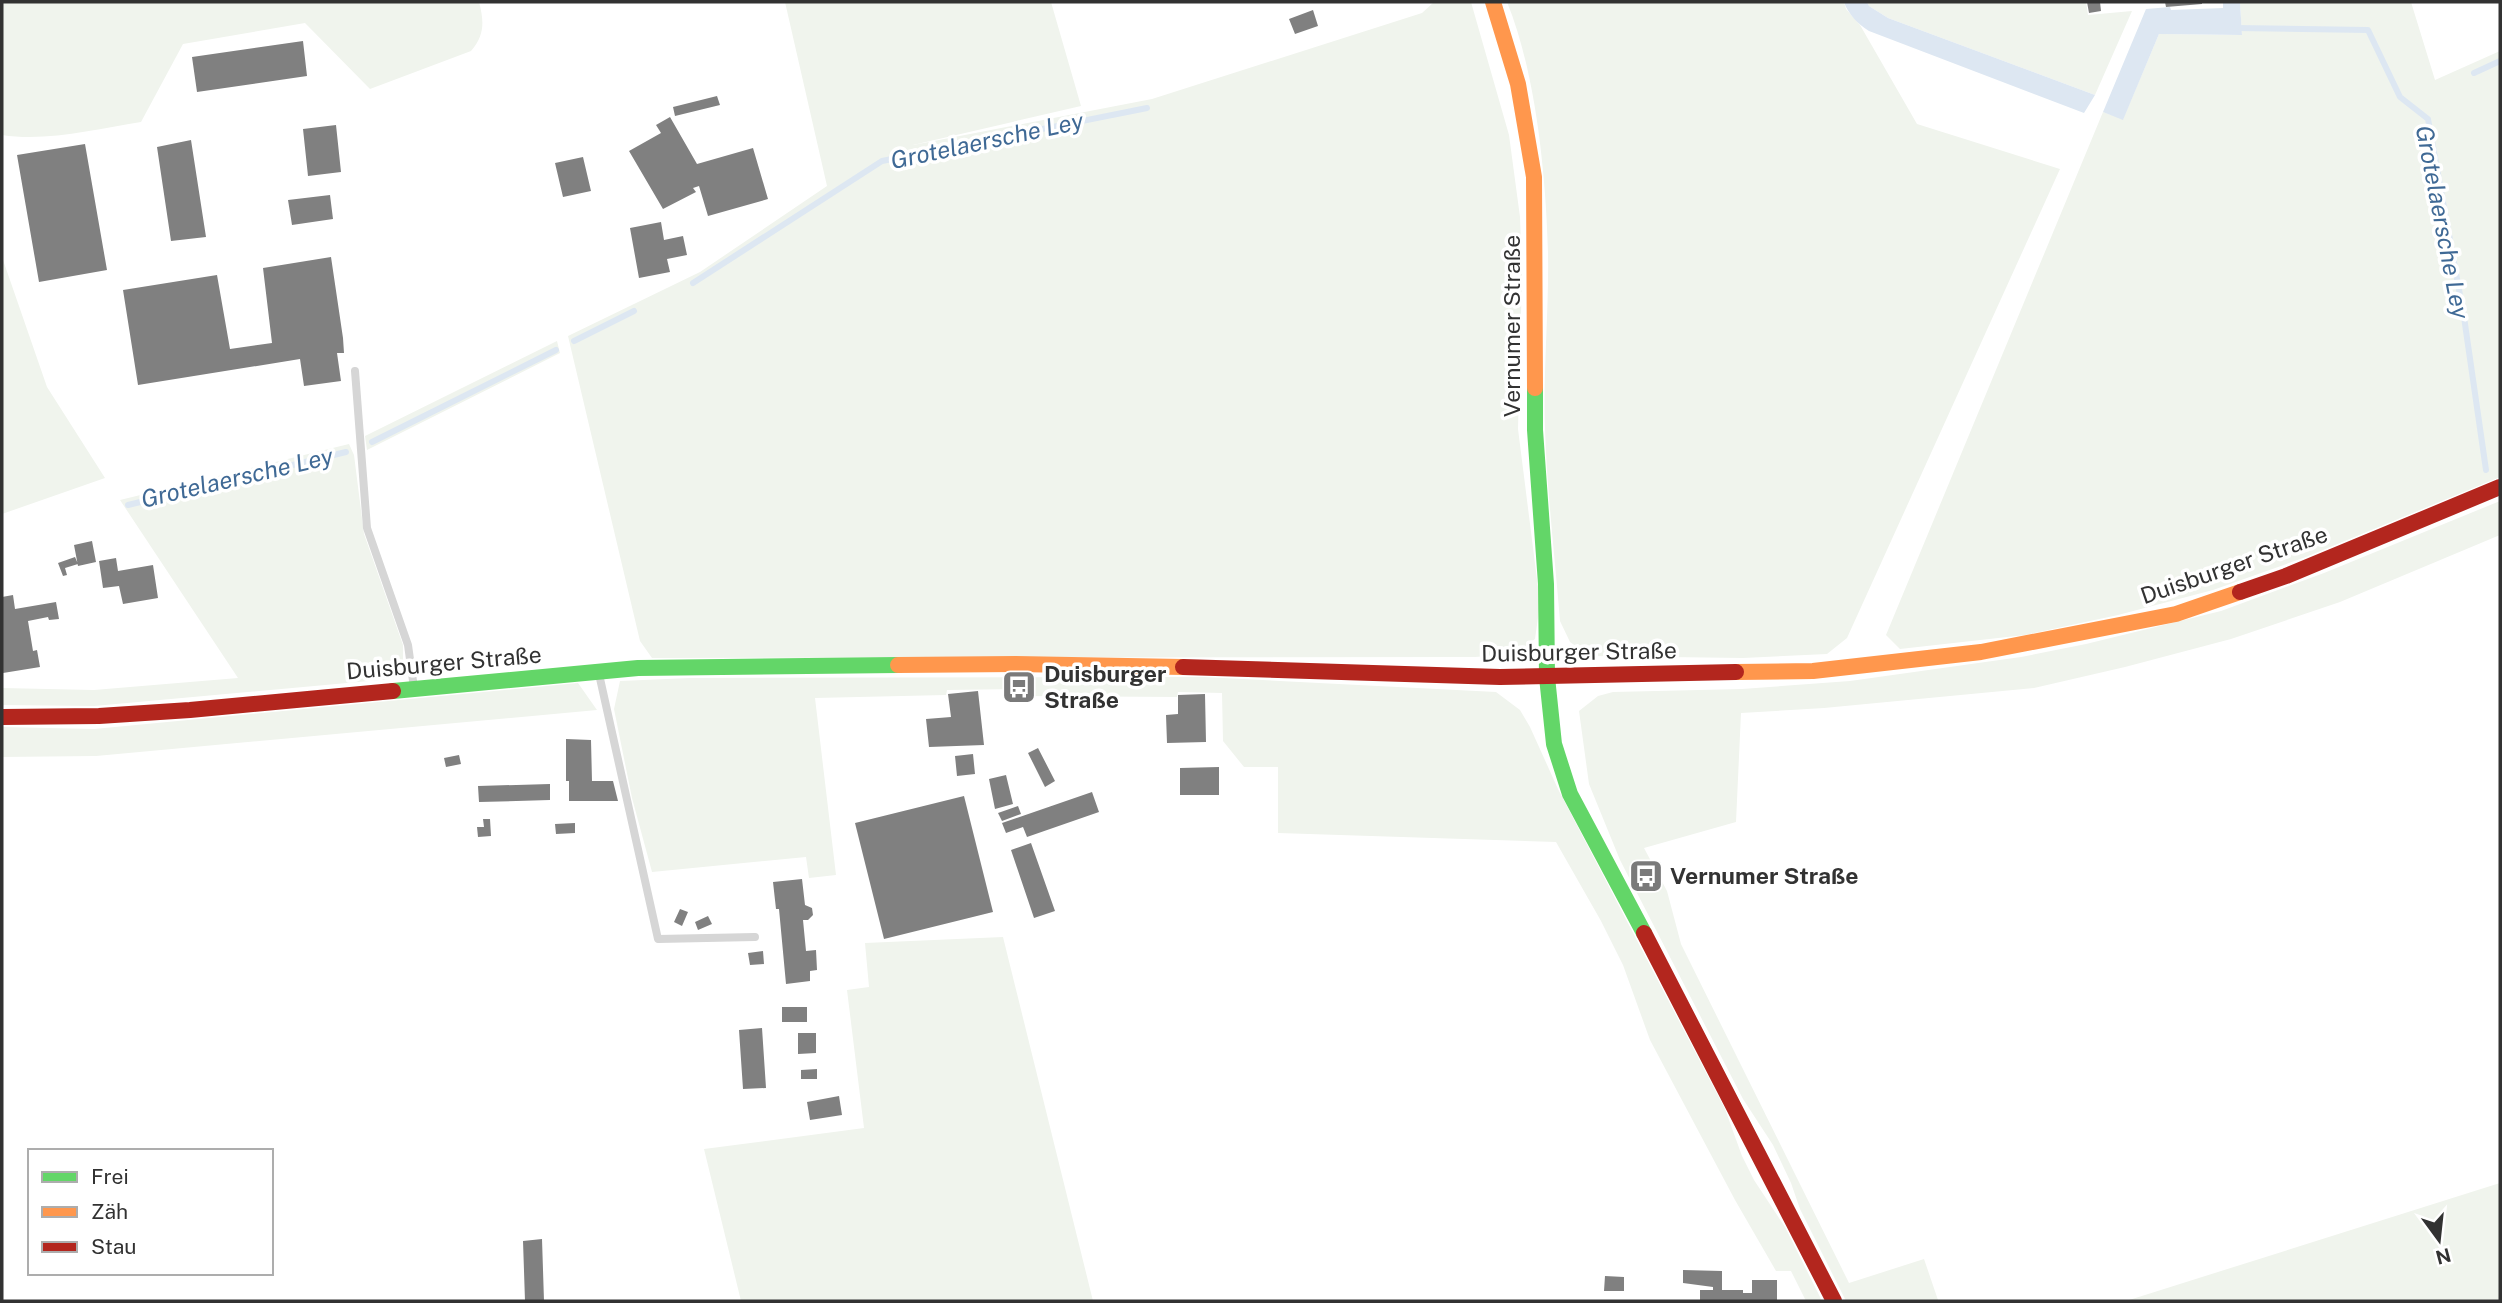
<svg xmlns="http://www.w3.org/2000/svg" width="2502" height="1303" font-family="'Public Sans',sans-serif">
<style>
.green{fill:#f0f4ed}
.water{fill:#dde7f2}
.lines{fill:none;stroke-linecap:round;stroke-linejoin:round}
.stream{stroke:#dde7f2;stroke-width:6}
.building{fill:#808080}
.lane{stroke:#d6d6d6;stroke-width:8}
.fast{stroke:#63d668;stroke-width:16}
.slow{stroke:#ff974d;stroke-width:16}
.jam{stroke:#b3261e;stroke-width:16}
.labels{text-anchor:middle;stroke-width:7;stroke-linejoin:round;paint-order:stroke}
.street-label{font-size:23px;fill:#323232;stroke:#fff}
.poi-label{font-size:23px;font-weight:bold;fill:#323232;stroke:#fff;text-anchor:start}
.water-label{font-size:24px;font-style:italic;fill:#3f6995;stroke:#fff}
</style>
<rect width="100%" height="100%" fill="#fff"/>
<!-- green -->
<path class="green" d="M2,2H479C484,21 485,35 471,51L370,89L305,23L183,44L141,122C96,129 47,142 2,135Z
M785,2H1051L1081,106L913,145L1152,99L1422,13L1434,2H1471L1509,135L1520,217L1522,277L1518,429L1540,603L1535,639L1515,654L1475,657L652,658L640,641L568,336L700,272L827,186Z
M1507,2H1844L1846,9L1860,25L1917,124L2060,169L1847,638L1827,654L1743,658L1590,656L1570,642L1560,621C1555,557 1547,493 1545,429C1543,371 1549,312 1548,253C1546,176 1536,73 1507,2Z
M1867,2H2086L2088,15L2132,11L2095,95L1888,18L1869,6Z
M2240,2H2411L2435,80L2500,51V477L2306,557L2213,590L2118,615L2025,635L1900,649L1886,635L2103,112L2123,119L2159,34L2242,35Z
M2,257L47,387L105,478L2,514Z
M557,341L560,353L367,450L365,436Z
M349,444L354,455L364,534L403,645V661L391,679L94,706L2,705V688L94,690L238,678L120,500Z
M2500,501V535L2340,602L2231,639L2125,667L2034,688L1824,708L1741,713L1736,822L1644,848L1667,891L1681,944L1849,1283L1924,1259L1938,1300L1846,1301L1800,1209L1791,1183L1773,1145L1743,1099L1620,860L1589,784L1579,711L1598,696L1613,692L1742,689L1850,681L2021,657L2086,644L2221,611L2324,573Z
M1204,677L1496,692L1520,710L1530,727L1558,789L1725,1109L1742,1156L1754,1180L1785,1227L1822,1301H1806L1791,1271H1776L1735,1200L1650,1040L1623,965L1601,921L1556,842L1278,833V767H1244L1223,741L1222,693L1178,692L1177,697L1020,696V689L947,690L946,695L815,698L836,875L809,878L806,857L652,872L632,798L614,709L620,681L690,678Z
M578,683L597,710L96,756L2,757V727L94,729Z
M1003,937L1093,1301H741L704,1149L864,1128L847,990L869,987L865,943Z
M2500,1183V1301H2126Z"/>
<!-- water -->
<path class="water" d="M1844,2H1867L1869,6L1888,18L2095,95L2084,113L1869,31C1858,24 1848,14 1844,2Z
M2223,2H2240L2242,35L2159,34L2123,120L2103,112L2146,9L2170,7L2171,10L2223,8Z"/>
<g class="lines">
<!-- stream -->
<path class="stream" d="M2235,28L2368,30L2400,97L2428,119L2464,317L2486,470
M2474,73L2500,61
M693,283L882,161L1147,108
M574,341L634,311
M372,442L556,350
M128,505L346,452"/>
</g>
<!-- building -->
<path class="building" d="M2087,2H2100L2101,11L2089,13Z
M2165,2H2202V4L2166,7Z
M1313,10L1318,26L1295,34L1289,19Z
M303,41L307,76L197,92L192,57Z
M717,96L720,105L675,116L673,107Z
M670,117L697,164L753,148L768,199L708,216L699,186L693,188L696,192L663,209L629,151L661,133L656,125Z
M336,125L341,172L308,176L303,129Z
M191,140L206,237L171,241L157,147Z
M85,144L107,270L39,282L17,155Z
M583,157L591,191L563,197L555,163Z
M330,195L333,219L292,225L288,200Z
M661,222L664,240L683,236L687,255L667,259L670,272L639,278L630,228Z
M331,257L343,338L344,353H337L341,381L304,386L300,359L138,385L123,290L217,275L230,349L272,343L263,268Z
M92,541L96,562L78,566L74,545Z
M75,557L78,564L65,568L67,575L63,576L58,563Z
M116,558L118,571L153,565L158,598L123,604L119,586L103,588L99,561Z
M13,595L15,609L56,602L59,619L49,620L48,617L28,621L33,651L37,650L40,667L3,673L2,597Z
M978,691L984,745L929,747L926,719L951,717L948,694Z
M1205,694L1206,742L1167,743L1166,715L1178,714V695Z
M566,739L591,740L592,781H613L618,801H569V781H566Z
M1038,748L1055,781L1045,787L1028,753Z
M973,754L975,774L957,776L955,756Z
M459,755L461,764L446,767L444,758Z
M1219,767V795H1180V768Z
M1006,775L1013,804L995,809L989,779Z
M550,784V800L479,802L478,786Z
M1092,792L1099,812L1027,837L1023,827L1006,833L1002,823Z
M964,796L993,912L884,939L855,823Z
M1018,806L1021,814L1002,821L998,813Z
M483,819H490L491,836L478,837L477,827H484Z
M575,823V833L556,834L555,824Z
M1031,843L1055,911L1034,918L1011,850Z
M802,879L805,905L812,908L813,915L808,920H803L806,951L816,950L817,970L810,971V981L786,984L779,909H776L773,882Z
M680,909L688,912L682,926L674,922Z
M708,916L712,924L698,930L695,922Z
M763,951L764,964L750,965L748,953Z
M782,1007H807V1022H782Z
M762,1028L766,1088L743,1089L739,1030Z
M798,1033H816V1053L798,1054Z
M817,1069V1079H801V1070Z
M839,1096L842,1115L810,1120L807,1102Z
M542,1239L544,1301H525L523,1241Z
M1683,1270L1722,1271V1290H1743V1293H1752V1280H1777V1301H1700V1290H1713V1287L1683,1283Z
M1605,1276L1624,1277V1291H1604Z"/>
<g class="lines">
<!-- lane -->
<path class="lane" d="M355,371L367,528L408,645L414,688
M599,674L658,939L755,937"/>
<!-- fast -->
<path class="fast" d="M1535,388V430L1546,584L1547,677L1554,744L1570,794L1644,933
M393,691L638,668L898,665"/>
<!-- slow -->
<path class="slow" d="M1493,2L1518,84L1534,177L1535,388
M898,665L1015,664L1183,667
M1736,672L1813,671L1981,652L2176,614L2240,592"/>
<!-- jam -->
<path class="jam" d="M2240,592L2286,576L2500,487
M1183,667L1500,677L1736,672
M2,717L99,716L190,710L393,691
M1644,933L1834,1301"/>
</g>
<!-- icons -->
<defs>
<g id="bus-square" transform="scale(1.75)"><rect x="-9" y="-9" width="18" height="18" rx="4" fill="#7a7a7a" stroke="#fff"/><path d="M-5-6H5V4H4V6H2V4H-2V6H-4V4H-5ZM-3.5-4V0h7V-4ZM-3.5 1.2v1.5H-2V1.2ZM2 1.2v1.5H3.5V1.2Z" fill="#fff"/></g>
</defs>
<g fill-rule="evenodd">
<use href="#bus-square" x="1019" y="687"/>
<use href="#bus-square" x="1646" y="876"/>
</g>
<g class="labels">
<!-- street labels -->
<g class="street-label">
<text transform="translate(1512 326) rotate(-90)" y="8">Vernumer Straße</text>
<text transform="translate(2234 565) rotate(-19)" y="8">Duisburger Straße</text>
<text transform="translate(1579 652) rotate(-1)" y="8">Duisburger Straße</text>
<text transform="translate(444 663) rotate(-5)" y="8">Duisburger Straße</text>
</g>
<!-- poi labels -->
<g class="poi-label">
<text x="1044" y="682">Duisburger<tspan x="1044" dy="26">Straße</tspan></text>
<text x="1670" y="884">Vernumer Straße</text>
</g>
<!-- water labels -->
<g class="water-label">
<text transform="translate(987 141) rotate(-12)" y="8">Grotelaersche Ley</text>
<text transform="translate(2442 222) rotate(79)" y="8">Grotelaersche Ley</text>
<text transform="translate(237 478) rotate(-13)" y="8">Grotelaersche Ley</text>
</g>
</g>
<!-- border -->
<rect width="2502" height="1303" fill="none" stroke="#323232" stroke-width="7"/>
<!-- legend -->
<rect x="28" y="1149" width="245" height="126" fill="#ffffff" stroke="#adadad" stroke-width="2"/>
<rect x="42" y="1172" width="35" height="10" fill="#63d668" stroke="#adadad" stroke-width="2"/>
<text x="91" y="1184" font-size="21" fill="#323232">Frei</text>
<rect x="42" y="1207" width="35" height="10" fill="#ff974d" stroke="#adadad" stroke-width="2"/>
<text x="91" y="1219" font-size="21" fill="#323232">Zäh</text>
<rect x="42" y="1242" width="35" height="10" fill="#b3261e" stroke="#adadad" stroke-width="2"/>
<text x="91" y="1254" font-size="21" fill="#323232">Stau</text>
<!-- north arrow -->
<g transform="translate(2439 1240) rotate(165)" stroke="#ffffff" stroke-width="5" paint-order="stroke">
<path d="M0-5L12 26L0 18L-12 26Z" fill="#323232"/>
<text y="-10" font-size="19" font-weight="bold" text-anchor="middle" fill="#323232">N</text>
</g>
</svg>
